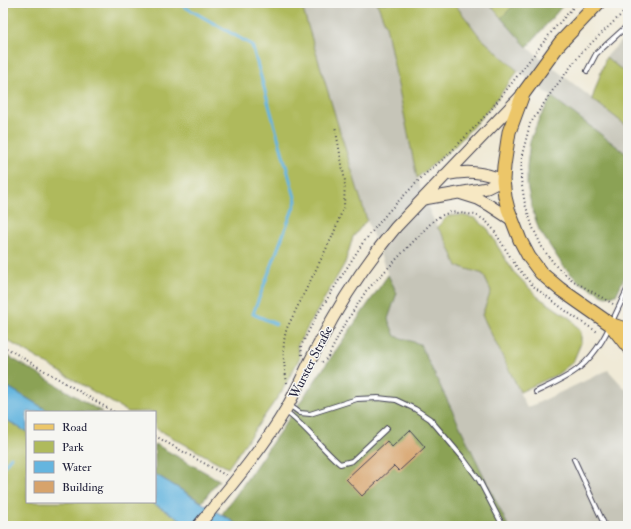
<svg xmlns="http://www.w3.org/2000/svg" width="631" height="529" font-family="'IM FELL Double Pica',serif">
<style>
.industrial{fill:#c6c5b8}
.green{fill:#afba5c;stroke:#686e4c}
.forest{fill:#8ba254;stroke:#566248}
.water{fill:#65b5df;stroke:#446c8d}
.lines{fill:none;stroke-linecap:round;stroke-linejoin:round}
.stream{stroke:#65b5df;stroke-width:3}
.building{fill:#d7a36b}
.service-casing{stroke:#414052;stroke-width:6}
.secondary-casing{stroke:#414052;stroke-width:13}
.primary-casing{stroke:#414052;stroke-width:15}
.path{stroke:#414052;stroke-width:2;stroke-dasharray:1 3;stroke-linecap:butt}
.service{stroke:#fff;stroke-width:4}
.secondary{stroke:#f7e8c3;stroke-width:11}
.primary{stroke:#ecc669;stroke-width:13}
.labels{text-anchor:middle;stroke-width:3;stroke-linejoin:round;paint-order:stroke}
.street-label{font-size:13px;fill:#22223b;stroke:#f6f6f2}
</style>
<rect width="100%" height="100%" fill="#f6f6f2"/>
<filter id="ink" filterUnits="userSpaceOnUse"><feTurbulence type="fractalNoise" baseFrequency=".025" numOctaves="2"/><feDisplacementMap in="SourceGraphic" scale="8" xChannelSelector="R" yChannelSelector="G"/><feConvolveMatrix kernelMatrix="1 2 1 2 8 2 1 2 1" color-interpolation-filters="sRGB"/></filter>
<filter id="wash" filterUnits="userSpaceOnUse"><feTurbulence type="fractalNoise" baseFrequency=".012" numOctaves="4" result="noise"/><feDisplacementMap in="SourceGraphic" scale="16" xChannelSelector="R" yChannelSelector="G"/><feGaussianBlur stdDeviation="0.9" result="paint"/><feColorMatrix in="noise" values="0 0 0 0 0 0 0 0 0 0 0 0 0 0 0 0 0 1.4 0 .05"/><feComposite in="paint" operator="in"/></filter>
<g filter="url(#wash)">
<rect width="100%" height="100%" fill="#f0ead7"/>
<!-- industrial -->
<path class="industrial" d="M301,3H377L386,26L417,178L424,199L437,227L445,238L457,266L483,274L491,291L482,315L527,408L608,370L628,392V526H508L467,442L395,336L388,319L397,293L388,275L367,220Z
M454,3H489L501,18L527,47L628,127V155L518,71L481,38Z
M628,34V75L606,57Z"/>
<!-- green -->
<path class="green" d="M3,3H301L367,220L353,237L345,263L297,346L300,357L282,391L228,468L155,428V412H128L3,338Z
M377,3H454L481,38L518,71L489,109L455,146L417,178L386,26Z
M489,3H516L501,18Z
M606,57L628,75V127L592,99Z
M461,215L475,218L488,229L497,245L513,271L538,297L571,319L581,332V343L573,362L558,374L520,392L482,315L491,291L483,274L457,266L445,238L437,227L448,216Z
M3,416L27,430V502H151L192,526H3Z"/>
<!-- forest -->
<path class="forest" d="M516,3H565L527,47L501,18Z
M552,97L628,155V270L616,295L605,296L579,282L564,267L539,230L532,209L527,185V166L530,141L538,121Z
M388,275L397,293L388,319L395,336L420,344L508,526H240L222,514L238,492Z
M3,353L102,412H50L3,384Z
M155,444L219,480L202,502L155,474Z"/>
<!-- water -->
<path class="water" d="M3,384L50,412H27V432L25,431L3,418Z
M155,474L240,526H192L151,502H155Z"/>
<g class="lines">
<!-- stream -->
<path class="stream" d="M178,3L252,45L296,201L253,314L276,324
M3,467L11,457"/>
</g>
<g id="blocks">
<!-- building -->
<path class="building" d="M410,430L425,447L399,471L394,466L362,496L346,479L387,441L392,447Z"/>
</g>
</g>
<g filter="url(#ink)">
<use href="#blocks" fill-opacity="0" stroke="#414052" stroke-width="1"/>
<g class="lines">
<!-- service casing -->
<g class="service-casing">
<path id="service" d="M587,71L596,54L628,25
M536,392C550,385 567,378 579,368C604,348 614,315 628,288
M289,405L300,413L310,414L357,399L378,398L396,400L415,409L430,419L463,458L479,480L503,526
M285,411C306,426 321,448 340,464L352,461L387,428
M574,459L605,526"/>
</g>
<!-- secondary casing -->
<g class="secondary-casing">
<path id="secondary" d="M445,175C467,170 483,172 503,180
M459,193L478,199L489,205L512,220
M424,199L487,188L503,180
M198,526C229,488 261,451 286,409C298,388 307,365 319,344C340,302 366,263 396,227L521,96"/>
</g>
<!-- primary casing -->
<g class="primary-casing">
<path id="primary" d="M598,3L560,43L523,94L509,132L504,166L503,180L505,197L508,209L520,240L529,257L541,273L560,289L610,324L628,330
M610,324L628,347"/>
</g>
<!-- path -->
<path class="path" d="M613,304L572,280L556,266L543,249L533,228L525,204L521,180L522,155L530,124L553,90L582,52L625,11
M3,346L114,412
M302,355L301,346L317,315L362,244L388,212L425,174L446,157L490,111L553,30L577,3
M322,362L327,359L343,327L366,291L433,221L440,216L451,212L476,215L486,221L493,229L516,266L533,286L574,317L599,333
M287,383C284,365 281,346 287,328L333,235L344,206L345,181L335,126
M155,436L227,476"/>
<!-- service -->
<use href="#service" class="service"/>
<!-- secondary -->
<use href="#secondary" class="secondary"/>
<!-- primary -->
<use href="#primary" class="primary"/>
</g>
</g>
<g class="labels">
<!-- street labels -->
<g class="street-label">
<text transform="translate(310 362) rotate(-63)" y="5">Wurster Straße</text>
</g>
</g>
<!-- margin -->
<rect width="631" height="529" fill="none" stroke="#f6f6f2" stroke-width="16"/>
<!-- legend -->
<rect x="26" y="411" width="130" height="92" fill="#f6f6f2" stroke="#a1a1a9"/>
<rect x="34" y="424" width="20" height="6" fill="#ecc669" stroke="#a1a1a9"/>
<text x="62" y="431" font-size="12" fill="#22223b">Road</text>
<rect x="34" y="441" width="20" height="12" fill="#afba5c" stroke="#a1a1a9"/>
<text x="62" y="451" font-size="12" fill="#22223b">Park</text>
<rect x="34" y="461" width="20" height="12" fill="#65b5df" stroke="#a1a1a9"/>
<text x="62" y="471" font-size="12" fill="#22223b">Water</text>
<rect x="34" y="481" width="20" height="12" fill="#d7a36b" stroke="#a1a1a9"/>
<text x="62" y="491" font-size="12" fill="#22223b">Building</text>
</svg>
